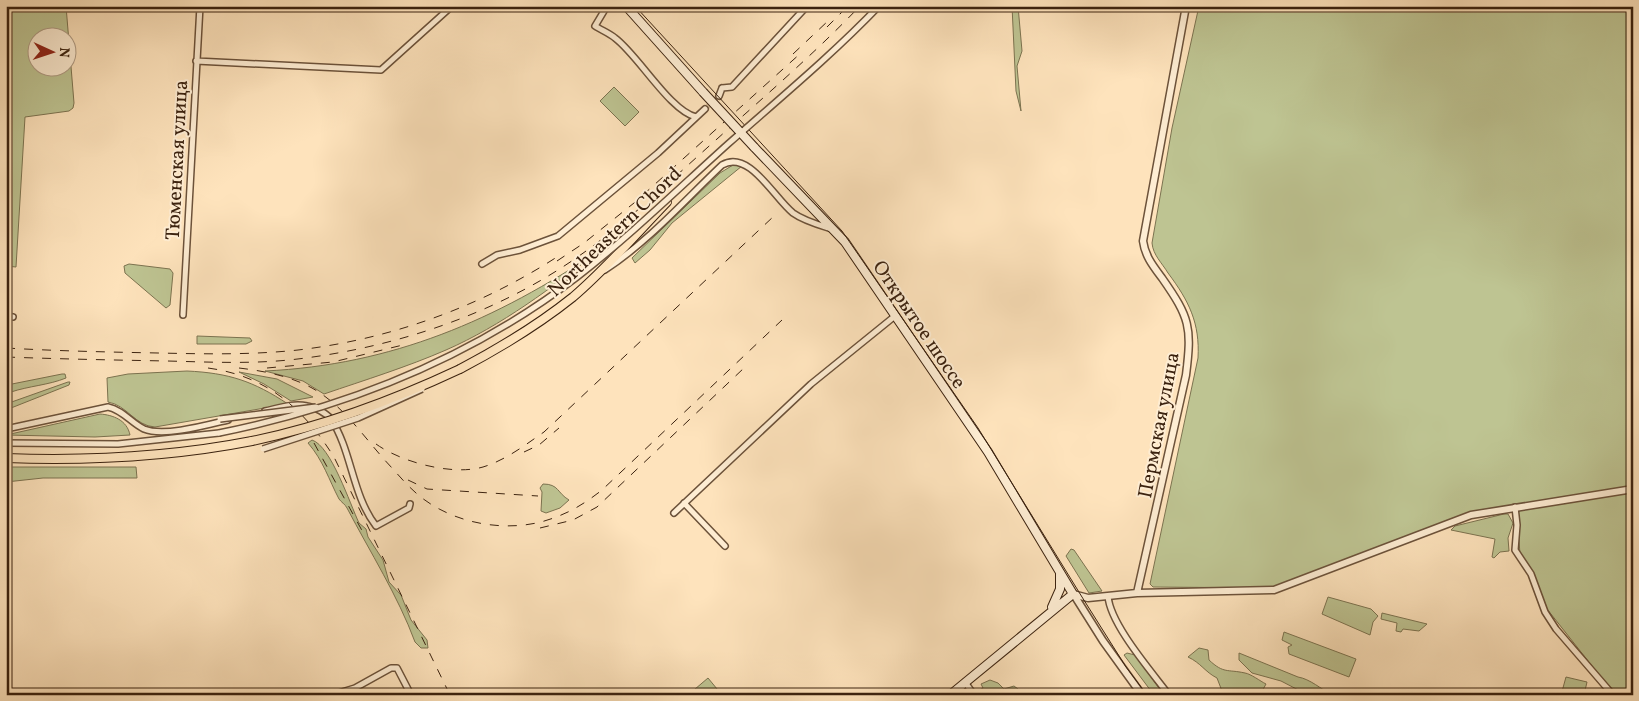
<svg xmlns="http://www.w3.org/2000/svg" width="1639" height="701" font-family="Vollkorn,serif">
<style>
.green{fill:#bec492;stroke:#7c7350;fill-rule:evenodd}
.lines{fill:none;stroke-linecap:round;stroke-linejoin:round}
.minor-tunnel{stroke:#d7bc99;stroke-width:5;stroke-dasharray:5 2.5;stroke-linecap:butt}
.minor-casing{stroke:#6c523a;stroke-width:8}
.tertiary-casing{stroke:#6c523a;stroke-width:9}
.secondary-casing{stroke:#3b220f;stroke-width:10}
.primary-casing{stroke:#3b220f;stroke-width:10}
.minor{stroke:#feedd3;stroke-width:5}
.tertiary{stroke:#feedd3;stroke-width:6}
.secondary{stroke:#feedd3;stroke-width:8}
.primary{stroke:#fee3bc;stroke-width:8}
.tram{stroke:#3b220f;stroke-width:1}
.rail{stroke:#3b220f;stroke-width:1;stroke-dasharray:9 9;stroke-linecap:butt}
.minor-bridge-casing{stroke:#6c523a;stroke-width:8;stroke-linecap:butt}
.secondary-bridge-casing{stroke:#3b220f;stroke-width:10;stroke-linecap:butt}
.primary-bridge-casing{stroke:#3b220f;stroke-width:10;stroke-linecap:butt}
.minor-bridge{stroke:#feedd3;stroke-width:5}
.secondary-bridge{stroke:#feedd3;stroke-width:8}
.primary-bridge{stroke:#fee3bc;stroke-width:8}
.labels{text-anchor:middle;stroke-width:4;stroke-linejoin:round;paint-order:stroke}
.street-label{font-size:20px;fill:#3b220f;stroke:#feedd3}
</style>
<rect width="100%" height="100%" fill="#fee3bc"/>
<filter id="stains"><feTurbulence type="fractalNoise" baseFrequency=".004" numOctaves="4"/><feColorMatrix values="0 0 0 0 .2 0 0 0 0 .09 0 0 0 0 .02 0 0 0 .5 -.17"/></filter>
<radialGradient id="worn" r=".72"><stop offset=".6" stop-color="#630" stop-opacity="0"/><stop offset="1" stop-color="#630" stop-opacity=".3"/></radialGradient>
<!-- green -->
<path class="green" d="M6,6H66L74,103L73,108L69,111L25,117L16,267L6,266ZM38,38H68V68H38Z
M1012,6H1018L1022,51L1017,66L1021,111L1016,91Z
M1199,6H1633V486L1472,512L1275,588L1153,587L1150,584L1198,358C1200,323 1189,301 1168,273C1162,263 1153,255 1152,243L1172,128Z
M614,87L639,112L625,126L600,101Z
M733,165L742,166L672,223L650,250L635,263L632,258L720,173Z
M600,250C553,287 501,326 446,350C407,367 365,380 324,394L303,381L265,371C392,365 496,320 600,250Z
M129,264L170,269L173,273L170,305L166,308L125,273L124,266Z
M197,336L250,338L252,341L246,344H197Z
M187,371C229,373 253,381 288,404L155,427C135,426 127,405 108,402L107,378L128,374Z
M239,372L277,379L313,397L291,401L264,384Z
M62,374H65L66,378C49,385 29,386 11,392L7,389L12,384Z
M68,382H70L69,385L6,410V404Z
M100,414C113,415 127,420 130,435L95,437L6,435Z
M312,440C331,446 350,504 359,523L366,529L368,537L383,560L389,582L401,595L411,620L427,640L428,648H421L415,642C398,596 370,552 347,508C345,504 341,502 339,499C329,480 323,460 308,443Z
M6,467H136L137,478H43L6,482Z
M543,484C559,484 557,493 569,500L560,508L546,513L541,511L542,492L540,488Z
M1633,492V695H1615L1547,609L1534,574L1520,555L1517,509Z
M1504,514H1508L1513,523L1508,538L1509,551L1500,552L1494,558L1492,557L1495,539L1451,530L1455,526Z
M1071,549L1074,550L1102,591L1089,593L1066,556Z
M1328,597L1371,609L1378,616L1373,622L1370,635L1322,614Z
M1382,613L1427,624L1419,631L1403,629L1401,632L1396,631L1397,623L1381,619Z
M1284,632L1356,659L1349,677L1289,654L1288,647L1292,645L1282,640Z
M1199,648L1208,650L1209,660C1224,674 1227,669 1245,673C1251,674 1260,681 1266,684L1260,695H1235L1230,691H1222L1217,678C1205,672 1201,663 1188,657Z
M1127,653L1135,655L1164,695H1154L1124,655Z
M1239,653L1298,677C1310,679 1321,689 1332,695H1308L1281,681L1252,673L1239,660Z
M1566,677L1587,682L1584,695H1561Z
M708,678L722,695H688Z
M990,680L998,683L1004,689L1014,686L1018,689L1012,695H975L974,693L983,688L981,684Z"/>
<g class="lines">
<!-- minor-tunnel -->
<path class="minor-tunnel" d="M705,109L719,96"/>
<!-- minor casing -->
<g class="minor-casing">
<path id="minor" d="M607,6L595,26C601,30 609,33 615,38C638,55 670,111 696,117
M196,61L381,70L452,6
M722,88L732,87L807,6
M719,96L722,88
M482,264L497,255L520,250L558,236L658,153L705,109
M605,270C649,241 684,201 722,165C749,149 774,198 793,213C804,221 819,225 832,229
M183,315L200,6
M6,316L13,317
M265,411C279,408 293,403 307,406C315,407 326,413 331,419C352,451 352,495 376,526L409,508L410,504
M6,429L108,407C123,410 131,423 144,429C164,437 207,425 228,420
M6,443L118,444L219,433
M684,503L725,546
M1515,507L1517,525L1515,550L1531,574L1545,612L1556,629L1613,695
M674,513L811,384L895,316
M1108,596C1110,624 1151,671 1169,695
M965,682L974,695
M332,695L355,688L391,668H397L411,695"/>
</g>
<!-- tertiary casing -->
<g class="tertiary-casing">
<path id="tertiary" d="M1137,593L1186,375C1192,327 1190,318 1162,278C1153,266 1145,256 1143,241L1186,6
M1073,594L1088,598L1137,593L1274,590L1471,515L1633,489
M1074,595L1103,641L1142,695"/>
</g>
<!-- secondary casing -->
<g class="secondary-casing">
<path id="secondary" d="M626,6L703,92
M754,147L845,242L988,452L1073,594L950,695
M1052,607L1060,589V573"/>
</g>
<!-- primary casing -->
<g class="primary-casing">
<path id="primary" d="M460,369C500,348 538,325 573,297C607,268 636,234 667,202
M6,458C89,461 170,457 252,441"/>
</g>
<!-- minor -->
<use href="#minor" class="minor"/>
<!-- tertiary -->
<use href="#tertiary" class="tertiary"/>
<!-- secondary -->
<use href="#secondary" class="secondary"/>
<!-- primary -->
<use href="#primary" class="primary"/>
<!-- tram -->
<path class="tram" d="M635,6L842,231L978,428L1082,597L1126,667L1147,695"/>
<!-- rail -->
<path class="rail" d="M827,27L848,6
M793,54L829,20
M557,261L584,243L634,203L802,52
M6,348C57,351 107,352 158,353C205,354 252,355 298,350C392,339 482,306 560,255
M6,357C60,359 113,360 167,361C208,362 248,364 289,360C391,349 495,315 579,256C629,221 672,179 717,139C765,96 815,53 860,6
M208,368C267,376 303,408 334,457L450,695
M239,368C264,371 290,376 312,388C346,407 366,441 393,469C400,477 408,486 416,493C452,525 512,535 556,517C573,511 588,501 602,490L782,320
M267,368L333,362L407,344
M314,443L365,536
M376,444C401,462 452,476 483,467C506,460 525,445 544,432L774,216
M524,452L539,445L559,428
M408,480L427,489L538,496
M540,528L573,520L597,507L744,368"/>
<!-- minor-bridge casing -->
<g class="minor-bridge-casing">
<path id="minor-bridge" d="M220,419L316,407
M219,433C348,407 472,357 577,277C630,236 678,189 728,144C779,99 832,55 879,6
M263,449L358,418L422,389"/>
</g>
<!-- secondary-bridge casing -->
<g class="secondary-bridge-casing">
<path id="secondary-bridge" d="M703,92L754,147"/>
</g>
<!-- primary-bridge casing -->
<g class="primary-bridge-casing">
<path id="primary-bridge" d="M252,441C324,426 394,400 460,369"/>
</g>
<!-- minor-bridge -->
<use href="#minor-bridge" class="minor-bridge"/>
<!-- secondary-bridge -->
<use href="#secondary-bridge" class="secondary-bridge"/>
<!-- primary-bridge -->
<use href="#primary-bridge" class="primary-bridge"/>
</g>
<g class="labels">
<!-- street labels -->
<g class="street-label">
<text transform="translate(176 160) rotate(-87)" y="7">Тюменская улица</text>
<text transform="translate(614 231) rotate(-44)" y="7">Northeastern Chord</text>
<text transform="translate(920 324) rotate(56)" y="7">Открытое шоссе</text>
<text transform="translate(1158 425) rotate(-79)" y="7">Пермская улица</text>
</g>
</g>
<!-- margin -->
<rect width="1639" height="701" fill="none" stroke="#fee3bc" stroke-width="25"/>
<rect x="8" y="8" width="1624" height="686" fill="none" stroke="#3b220f" stroke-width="2.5"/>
<rect x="12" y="12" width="1614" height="676" fill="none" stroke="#3b220f"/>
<!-- north arrow -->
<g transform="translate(52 52) rotate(93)"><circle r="24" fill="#feedd3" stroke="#b09c85"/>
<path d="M0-4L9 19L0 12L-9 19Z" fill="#8f2418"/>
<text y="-8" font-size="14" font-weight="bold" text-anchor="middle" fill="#3b220f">N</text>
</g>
<rect width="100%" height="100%" filter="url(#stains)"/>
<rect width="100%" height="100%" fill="url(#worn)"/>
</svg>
